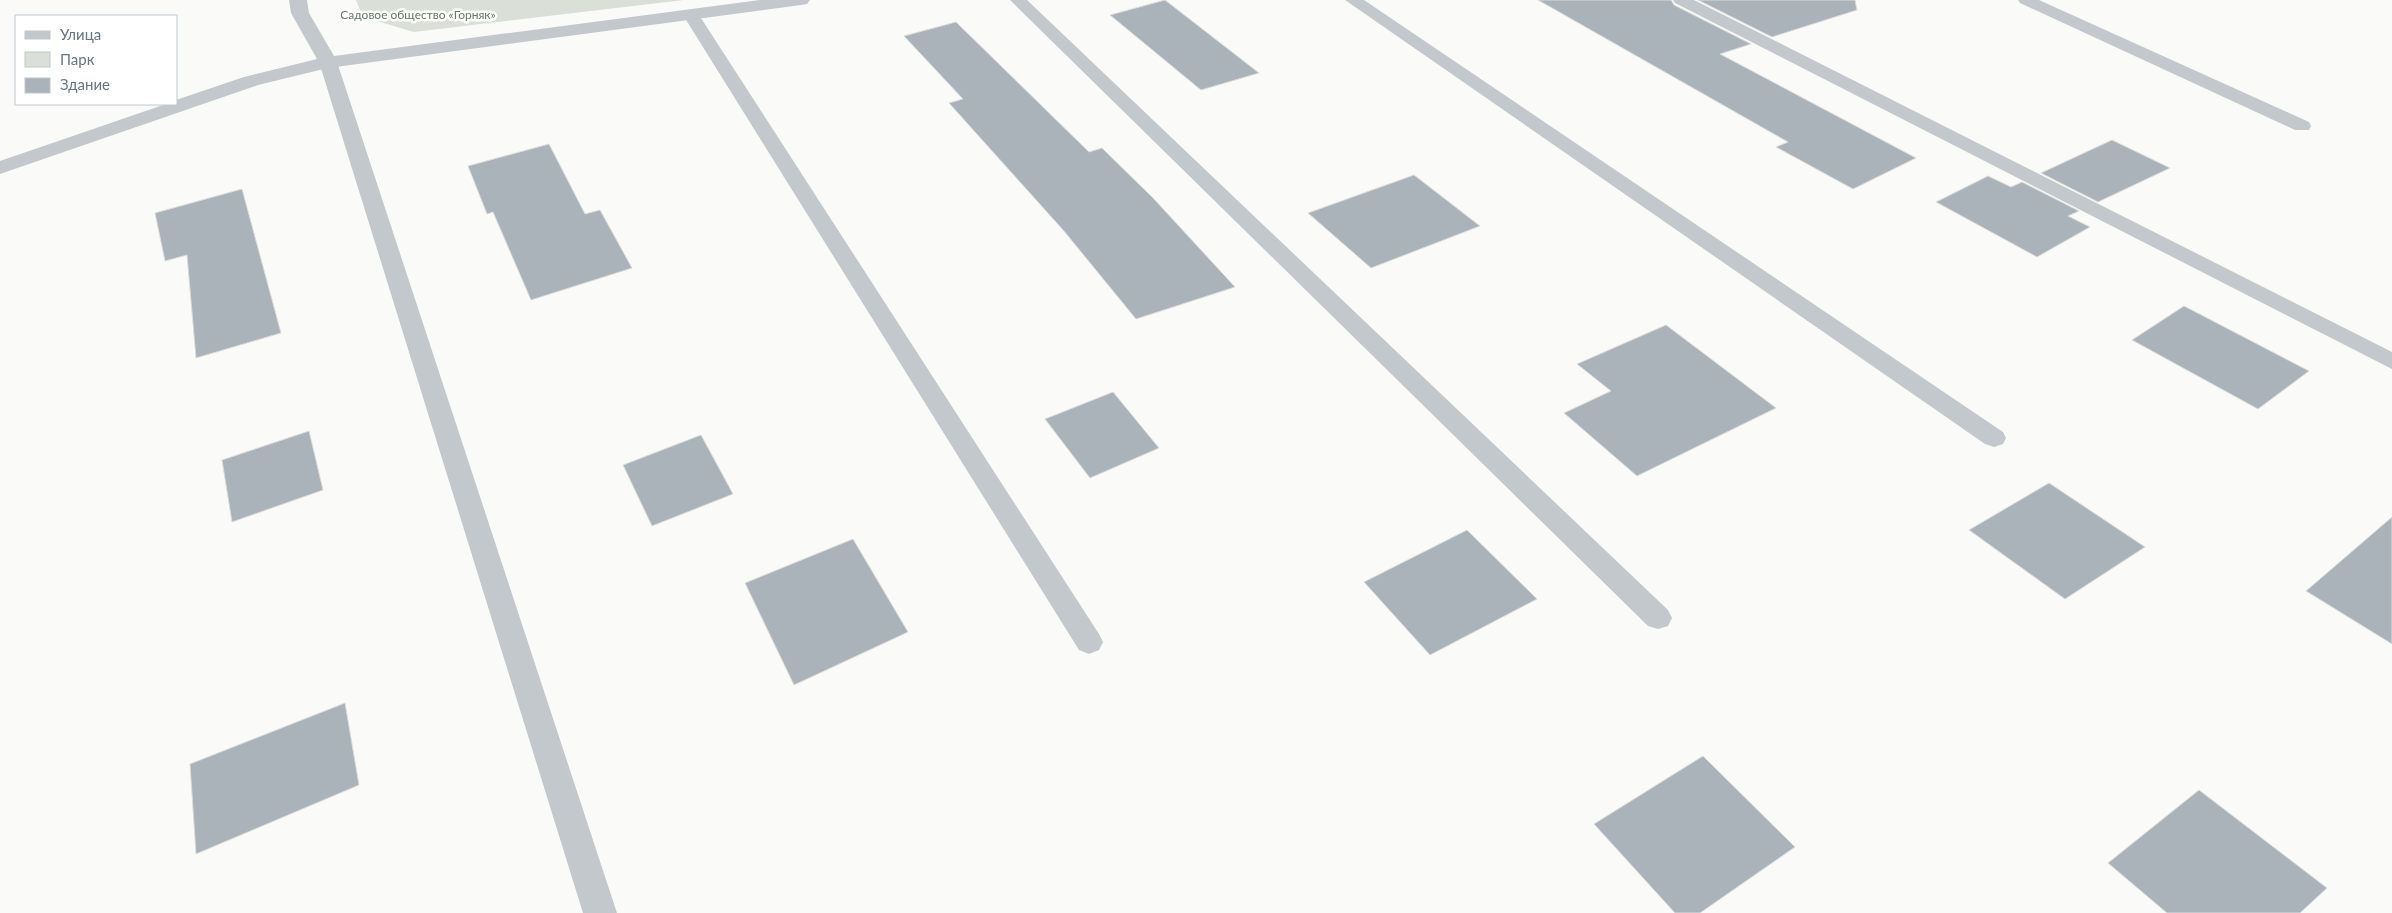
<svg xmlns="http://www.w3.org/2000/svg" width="2392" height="913" font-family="Lato,sans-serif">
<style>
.green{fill:#dadfd7}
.building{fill:#aab3b9;stroke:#dcdcda}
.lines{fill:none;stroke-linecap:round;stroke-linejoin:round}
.service{fill:#c3c8cc;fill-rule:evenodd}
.minor{fill:#c3c8cc;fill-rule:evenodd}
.labels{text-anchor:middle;stroke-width:5;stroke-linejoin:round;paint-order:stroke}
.far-park-label{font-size:12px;fill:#687a64;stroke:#fff}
</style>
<rect width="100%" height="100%" fill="#fafaf8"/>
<!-- green -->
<path class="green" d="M356,0H684L414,32L363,17Z"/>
<!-- building -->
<path class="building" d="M1165,0L1259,73L1201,90L1110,15Z
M1538,0H1671L1674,5L1751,44L1720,54L1916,158L1853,189L1776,147L1788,142Z
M1698,0H1855L1857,10L1772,37Z
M956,22L1089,152L1102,148L1154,199L1235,287L1136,319L1064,231L949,103L963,99L904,36Z
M2112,140L2170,168L2098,202L2041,173Z
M549,144L585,214L600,210L632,268L531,300L493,212L487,214L468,166Z
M1414,175L1480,226L1371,268L1308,213Z
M1988,176L2011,187L2022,182L2079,211L2068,216L2090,227L2037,257L1936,202Z
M242,189L281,333L196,358L187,255L165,261L155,213Z
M2184,306L2309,371L2258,409L2132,340Z
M1666,325L1776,408L1637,476L1564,413L1611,391L1577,364Z
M1113,392L1159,448L1090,478L1045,419Z
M309,431L323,490L232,522L222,460Z
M701,435L733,494L652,526L623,465Z
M2049,483L2145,547L2065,599L1969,530Z
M2392,517V644L2306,591Z
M1467,530L1537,599L1430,655L1364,582Z
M853,539L908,632L794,685L745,583Z
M345,703L359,785L196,854L190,764Z
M1703,756L1795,847L1700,913H1675L1594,824Z
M2199,790L2327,888L2300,913H2167L2108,863Z"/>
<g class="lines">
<!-- service -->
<path class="service" d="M1010,0H1027L1668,610L1672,618L1668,626L1658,629L1648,626Z
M1345,0H1364L2003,432L2006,438L2003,444L1994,447L1985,444Z
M1673,0H1694L2392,352V369L1675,3Z
M2018,0H2039L2309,122L2311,126L2309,130H2295L2020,3Z
M691,10L697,12L699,15L1099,634L1103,642L1099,650L1089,654L1079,650L683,15L685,12Z
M328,57L334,58L337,62L617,913H583L319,62L322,58Z"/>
<!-- minor -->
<path class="minor" d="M289,0H307L309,13L334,56L760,0H810L807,4L801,5L328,68L258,85L0,174V161L166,104H176V100L244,77L317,59L291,13Z"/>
</g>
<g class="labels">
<!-- far-park labels -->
<g class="far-park-label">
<text x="418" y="19">Садовое общество «Горняк»</text>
</g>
</g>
<!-- legend -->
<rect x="15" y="15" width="162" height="90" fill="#ffffff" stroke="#c1c8cd"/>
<rect x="25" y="31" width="25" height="8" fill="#c3c8cc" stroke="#c1c8cd"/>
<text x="60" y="40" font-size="15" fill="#657683">Улица</text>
<rect x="25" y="52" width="25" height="15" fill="#dadfd7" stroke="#c1c8cd"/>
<text x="60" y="65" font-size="15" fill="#657683">Парк</text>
<rect x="25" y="78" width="25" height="15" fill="#aab3b9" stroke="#c1c8cd"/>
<text x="60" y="90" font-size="15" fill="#657683">Здание</text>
</svg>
